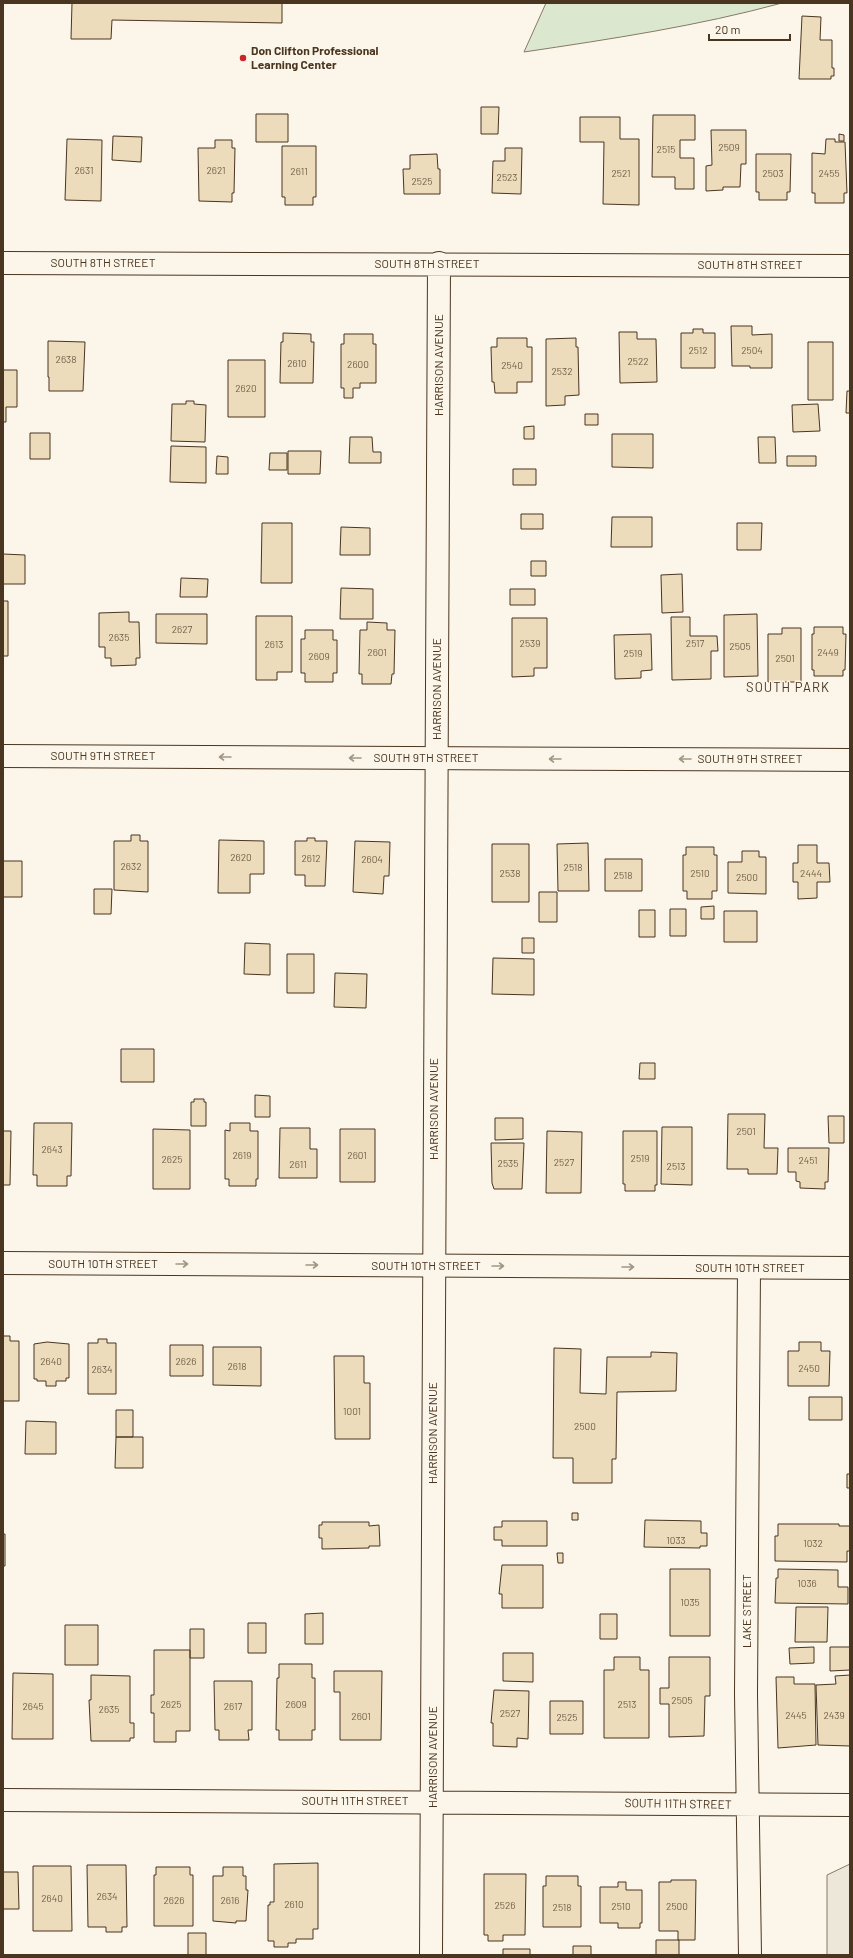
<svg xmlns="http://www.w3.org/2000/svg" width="853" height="1958" font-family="Barlow,sans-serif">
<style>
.green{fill:#dce7d0;stroke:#887966}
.parking{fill:#ede7d9;stroke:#887966}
.building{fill:#ecdcbc;stroke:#4a3520}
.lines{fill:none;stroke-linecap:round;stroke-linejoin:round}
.street-casing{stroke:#4a3520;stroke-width:24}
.primary-casing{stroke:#4a3520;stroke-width:24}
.street{stroke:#fbf6e9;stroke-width:22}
.primary{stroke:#fbf6e9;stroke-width:22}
.oneway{stroke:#a29684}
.poi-dot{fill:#c62828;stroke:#fbf6e9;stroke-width:1.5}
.labels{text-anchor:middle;stroke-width:3;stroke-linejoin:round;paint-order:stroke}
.number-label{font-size:10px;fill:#725f47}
.poi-label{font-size:12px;font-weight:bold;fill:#4a3520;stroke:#fbf6e9;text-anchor:start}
.street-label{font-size:12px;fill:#4a3520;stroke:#fbf6e9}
.neighbourhood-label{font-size:13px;letter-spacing:1px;fill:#4a3520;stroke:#fbf6e9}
</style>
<rect width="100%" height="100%" fill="#fbf6e9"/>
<!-- green -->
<path class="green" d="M546,3H782C698,26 611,39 524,52Z"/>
<!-- parking -->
<path class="parking" d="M850,1864V1955H827V1875Z"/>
<!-- building -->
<path class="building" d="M72,3H282V23L112,20L111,39H71Z
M802,16L821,17L820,40H832V68H834V76H831V79H799Z
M481,107H499L498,134H481Z
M256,114H288V142H256Z
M653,115H695V140H680V158H694V189H675V177H652Z
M580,117H620V139H639V205L603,204L604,142H580Z
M711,130H746V164H741L740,187H723V190L706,191V166L712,165Z
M839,134L844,135V141H839Z
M113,136L142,137L141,162L112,160Z
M67,139L102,140L101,201L65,200Z
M826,139H835V142H845L847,193H844V203H815V193H812V153L825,154Z
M215,140H232V148H235L234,193H232V202L199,201L198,148H215Z
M282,146H316V197H313V205H285V197H282Z
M505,148H522L521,194L492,193L493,161H505Z
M437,154L438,169H440V194H404L403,169H410V155Z
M756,154H791L790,192H787V200H759V192H756Z
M731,326H752V335L772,334V368H750V366H732Z
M693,329H703V333H715V368H681V333H693Z
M619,332H637V339H656L657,382L620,383Z
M283,333L311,334V342H314L313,383H280L281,342H283Z
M344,334H373V344H376V383H360V388H353V398H344V388H341V344H344Z
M497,338H527V347H532V382H517V393H495L494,382H492L491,347H497Z
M576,338V347H578L579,395L565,396V405L546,406V339Z
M48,341L85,342L83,391H49V377H48Z
M808,342H833V400H808Z
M228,360H265V417H228Z
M3,370H17V407H6V422H3Z
M847,391H850V413H846Z
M186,401H194V404L206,405L205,442L171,441L172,404H186Z
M818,404L820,431L793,432L792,405Z
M585,414H598V425H585Z
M534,426V439H524V427Z
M30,433H50V459H30Z
M612,434H653V468L612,467Z
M350,437H372L373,452H381V463H349Z
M758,437H775L776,463H759Z
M171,446L206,447V483L170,482Z
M288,451H321L320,474H288Z
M270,453H287V470H269Z
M217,456L228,457V474H216Z
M787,456H816V466H787Z
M513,469H536V485H513Z
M521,514H543V529H521Z
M612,517H652V547H611Z
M262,523H292V583H261Z
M737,523H762L761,550H737Z
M341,527L370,528V555H340Z
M3,554L25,555V584H3Z
M531,561H546V576H531Z
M682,574L683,612L662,613L661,575Z
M181,578L208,579L207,597H180Z
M341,588L373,589V619H340Z
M510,589H535V605H510Z
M3,601H8V656H3Z
M129,612V622H139L140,658H136V665L111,666V658H105V647H99V613Z
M156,614H207V644L156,643Z
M757,614L758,676L724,677V615Z
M256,616H292V672H277V680H256Z
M671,617H690V636H717L718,651H711V679L672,680Z
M512,618H547V668H534V676L512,677Z
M367,622L387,623V630H395L394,674H392L391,684H362V674H359L360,630H367Z
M814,627H843V634H846L845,670H843V676H814V670H812V634H814Z
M782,628H801V682H768V634H782Z
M305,630H333V640H337V673H333V682H305V673H301V639H305Z
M651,634L652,670L641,671V678L615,679L614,635Z
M131,835H140V841H148V892L114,890V841H131Z
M307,838H315V841H327L325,886H305V875H295V841H307Z
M219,840L264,841V874H250V893H218Z
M355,841L390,842L389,876H384L383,894L353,892Z
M588,843L589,891H558L557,844Z
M492,844H529V902H492Z
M798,845H817V863H829L830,882H817V898L798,899V882H793V863H798Z
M686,847H714V855H717V891H712V899H687V891H683V855H686Z
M742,851H759V857H766V894L728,893V862H742Z
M605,859H642V891H605Z
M3,861H22V897H3Z
M94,889H112L111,914H94Z
M539,892H557V922H539Z
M714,906V919H701V907Z
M670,909H686V936H670Z
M639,910H655V937H639Z
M724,911H757V942H724Z
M522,938H534V953H522Z
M245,943L270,944V975L244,974Z
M287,954H314V993H287Z
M493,958L534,959V995L492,994Z
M335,973L367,974L366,1008L334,1007Z
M121,1049H154V1082H121Z
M640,1063H655V1079H639Z
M255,1095L270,1096V1117H255Z
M194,1099H204V1102H206V1126H191V1102H194Z
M728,1114H765L764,1148H778L777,1174H748V1169H727Z
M828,1116H844V1143H829Z
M495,1118H523V1139L495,1140Z
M34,1123H72L71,1176H67V1186H37V1175H33Z
M230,1123H250V1131H258V1179H256V1186H229V1179H225V1130L230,1131Z
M662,1127H692V1185L661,1184Z
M280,1128H310V1149H317V1178H279Z
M153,1129L190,1130V1189H153Z
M340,1129H375V1182H340Z
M3,1131H11L10,1185H3Z
M547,1131L582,1132L581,1193H546Z
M623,1131H657V1185H655V1191H625V1184H623Z
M491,1143H524L522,1189H494L492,1183Z
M788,1148H829L828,1182H825V1189L800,1188V1182L796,1181V1172H788Z
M3,1336H10V1341H19V1401H3Z
M98,1339H107V1343H116V1394H88V1343H98Z
M47,1342L69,1344V1378H66V1381H56V1386H46V1381H37V1379H34V1344Z
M799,1342H821V1351H830L829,1386H788V1351H799Z
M170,1345H203V1376H170Z
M213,1347H261V1386L213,1385Z
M554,1348L581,1349L580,1393L606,1394L607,1357H651V1352L677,1353L676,1391L617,1392L616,1459H612V1483H573V1458H553Z
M334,1356H364V1383H370V1439H335Z
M809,1397H842V1420H809Z
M116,1410H133V1437H116Z
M26,1421L56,1422V1454H25Z
M116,1437H143V1468H115Z
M847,1474H850V1488H847Z
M572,1513H578V1520H572Z
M645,1520L701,1521V1533H707V1546H700V1548L644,1547Z
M502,1521H547V1546H502V1540H494V1527H502Z
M322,1522H369V1526L379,1525L380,1546H369V1548L322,1549V1538H319V1525H322Z
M778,1524H839V1526H850V1551H847V1562L775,1561V1536H778Z
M3,1534H5V1566H3Z
M557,1553H563V1563H558Z
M502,1565H543V1608H502V1594H499Z
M670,1569H710V1636H670Z
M778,1569L838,1570V1587H848V1604L775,1603L776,1578H778Z
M796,1607H828L827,1642H795Z
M323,1613V1644H305V1614Z
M600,1614H617V1639H600Z
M248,1623H266V1653H248Z
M65,1625H98V1665H65Z
M190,1629H204V1658H190Z
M814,1647V1663L790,1664L789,1648Z
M830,1647H850V1670L830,1671Z
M154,1650H190V1731H176V1742H154V1713H151V1695H154Z
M503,1653H533V1682L503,1681Z
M614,1657H640V1670H649V1738H604V1670H614Z
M669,1657H710V1696H705L704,1736L669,1737V1704H660V1688H669Z
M279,1664H312V1678H315V1730H312V1740H279V1730H276L277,1678H279Z
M334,1671H382L381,1740H340V1692H334Z
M13,1673L53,1674V1739H12Z
M91,1675L130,1676V1723H134V1738H130V1741H91L89,1700H91Z
M850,1675V1746L818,1745L816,1685L836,1684L835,1676Z
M776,1677H794V1684H815L816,1745L778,1748Z
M214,1681H252V1730H248L249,1740H219V1730H215Z
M494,1690L529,1691L528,1739L517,1738V1747L493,1746V1723H491Z
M550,1701H583V1734H550Z
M318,1863V1929H313V1939H296V1943H288V1947H274V1941H268V1905H270V1902H274V1864Z
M87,1865H126L127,1927H122V1932H106V1927H88Z
M33,1866H71L72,1931H33Z
M156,1867H190V1875H193V1926H154V1875H156Z
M223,1867H243V1876H246V1890H248L246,1921H236V1923L213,1921V1876H223Z
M3,1872H18L19,1909H3Z
M484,1874H526L525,1935H503V1941H488V1935H484Z
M546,1876H578V1886H581V1927H543V1886H546Z
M671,1880H696L695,1940H678V1931H659V1882H671Z
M618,1882H626V1890H642V1923H640V1928H618V1923H600V1887H618Z
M188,1933H206V1955H188Z
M656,1940H679V1955H656Z
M573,1946H591V1955H573Z
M503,1949H530V1955H503Z"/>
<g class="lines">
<!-- street casing -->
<g class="street-casing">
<path id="street" d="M3,263L850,266
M749,1268L746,1694L750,1955
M3,1800L850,1805
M431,1955L439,263"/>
</g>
<!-- primary casing -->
<g class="primary-casing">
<path id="primary" d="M3,756L850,760
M3,1263L850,1268"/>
</g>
<!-- street -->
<use href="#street" class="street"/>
<!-- primary -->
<use href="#primary" class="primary"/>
</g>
<!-- one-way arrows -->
<defs><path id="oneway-shaft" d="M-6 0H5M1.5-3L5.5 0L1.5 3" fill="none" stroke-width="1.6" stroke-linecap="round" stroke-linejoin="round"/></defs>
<g class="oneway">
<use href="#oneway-shaft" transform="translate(225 757) rotate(-180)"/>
<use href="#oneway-shaft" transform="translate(355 758) rotate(-180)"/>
<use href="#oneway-shaft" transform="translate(555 759) rotate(-180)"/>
<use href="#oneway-shaft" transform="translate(685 759) rotate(-180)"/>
<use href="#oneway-shaft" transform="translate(182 1264)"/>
<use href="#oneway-shaft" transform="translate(312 1265)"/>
<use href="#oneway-shaft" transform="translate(498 1266)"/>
<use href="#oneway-shaft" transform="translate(628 1267)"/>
</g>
<!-- markers -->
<circle class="poi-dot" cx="243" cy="58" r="4"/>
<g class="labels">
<!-- number labels -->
<g class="number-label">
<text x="729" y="151">2509</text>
<text x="666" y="153">2515</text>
<text x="84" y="174">2631</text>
<text x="216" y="174">2621</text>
<text x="299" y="175">2611</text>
<text x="621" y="177">2521</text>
<text x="773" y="177">2503</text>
<text x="829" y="177">2455</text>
<text x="507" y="181">2523</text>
<text x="422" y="185">2525</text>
<text x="698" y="354">2512</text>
<text x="752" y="354">2504</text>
<text x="66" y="363">2638</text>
<text x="638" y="365">2522</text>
<text x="297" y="367">2610</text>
<text x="358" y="368">2600</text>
<text x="512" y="369">2540</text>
<text x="562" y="375">2532</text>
<text x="246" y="392">2620</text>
<text x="182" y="633">2627</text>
<text x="119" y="641">2635</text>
<text x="530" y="647">2539</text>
<text x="695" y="647">2517</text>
<text x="274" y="648">2613</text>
<text x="740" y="650">2505</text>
<text x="377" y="656">2601</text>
<text x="828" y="656">2449</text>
<text x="633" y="657">2519</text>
<text x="319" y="660">2609</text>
<text x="785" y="662">2501</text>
<text x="241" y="861">2620</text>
<text x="311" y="862">2612</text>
<text x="372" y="863">2604</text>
<text x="131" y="870">2632</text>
<text x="573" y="871">2518</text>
<text x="510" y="877">2538</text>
<text x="700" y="877">2510</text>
<text x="811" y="877">2444</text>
<text x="623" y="879">2518</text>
<text x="747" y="881">2500</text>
<text x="746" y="1135">2501</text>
<text x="52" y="1153">2643</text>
<text x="242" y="1159">2619</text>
<text x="357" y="1159">2601</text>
<text x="640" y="1162">2519</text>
<text x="172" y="1163">2625</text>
<text x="808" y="1164">2451</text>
<text x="564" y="1166">2527</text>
<text x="508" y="1167">2535</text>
<text x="298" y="1168">2611</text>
<text x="676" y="1170">2513</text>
<text x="51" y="1365">2640</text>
<text x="186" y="1365">2626</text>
<text x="237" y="1370">2618</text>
<text x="809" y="1372">2450</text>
<text x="102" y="1373">2634</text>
<text x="352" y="1415">1001</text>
<text x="585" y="1430">2500</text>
<text x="676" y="1544">1033</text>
<text x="813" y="1547">1032</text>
<text x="807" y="1587">1036</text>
<text x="690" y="1606">1035</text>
<text x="682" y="1704">2505</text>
<text x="171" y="1708">2625</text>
<text x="296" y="1708">2609</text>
<text x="627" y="1708">2513</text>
<text x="33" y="1710">2645</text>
<text x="233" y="1710">2617</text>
<text x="109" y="1713">2635</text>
<text x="510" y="1717">2527</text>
<text x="796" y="1719">2445</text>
<text x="834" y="1719">2439</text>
<text x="361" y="1720">2601</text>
<text x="567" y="1721">2525</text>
<text x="107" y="1900">2634</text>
<text x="52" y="1902">2640</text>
<text x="174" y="1904">2626</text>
<text x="230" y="1904">2616</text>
<text x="294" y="1908">2610</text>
<text x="505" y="1909">2526</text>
<text x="621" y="1910">2510</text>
<text x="677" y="1910">2500</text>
<text x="562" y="1911">2518</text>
</g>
<!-- poi labels -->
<g class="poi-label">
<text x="251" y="55">Don Clifton Professional<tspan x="251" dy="14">Learning Center</tspan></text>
</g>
<!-- street labels -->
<g class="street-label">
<text x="103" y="267">SOUTH 8TH STREET</text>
<text x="427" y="268">SOUTH 8TH STREET</text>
<text x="750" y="269">SOUTH 8TH STREET</text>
<text transform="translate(439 365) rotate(-90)" y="4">HARRISON AVENUE</text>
<text transform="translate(437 689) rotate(-90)" y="4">HARRISON AVENUE</text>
<text x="103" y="760">SOUTH 9TH STREET</text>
<text x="426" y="762">SOUTH 9TH STREET</text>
<text x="750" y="763">SOUTH 9TH STREET</text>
<text transform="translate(434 1109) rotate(-90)" y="4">HARRISON AVENUE</text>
<text x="103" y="1268">SOUTH 10TH STREET</text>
<text x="426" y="1270">SOUTH 10TH STREET</text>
<text x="750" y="1272">SOUTH 10TH STREET</text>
<text transform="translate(433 1433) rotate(-90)" y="4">HARRISON AVENUE</text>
<text transform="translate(747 1611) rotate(-90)" y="4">LAKE STREET</text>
<text transform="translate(433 1757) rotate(-90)" y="4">HARRISON AVENUE</text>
<text x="355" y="1805">SOUTH 11TH STREET</text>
<text transform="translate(678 1804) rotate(1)" y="4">SOUTH 11TH STREET</text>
</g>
<!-- neighbourhood labels -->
<g class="neighbourhood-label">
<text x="788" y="692">SOUTH PARK</text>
</g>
</g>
<!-- border -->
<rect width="853" height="1958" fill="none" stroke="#4a3520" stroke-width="8"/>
<!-- scale -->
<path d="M709 34v6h81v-6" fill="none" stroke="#4a3520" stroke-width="2"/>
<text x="715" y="34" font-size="12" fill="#4a3520" stroke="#fbf6e9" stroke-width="3" paint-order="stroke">20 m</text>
</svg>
